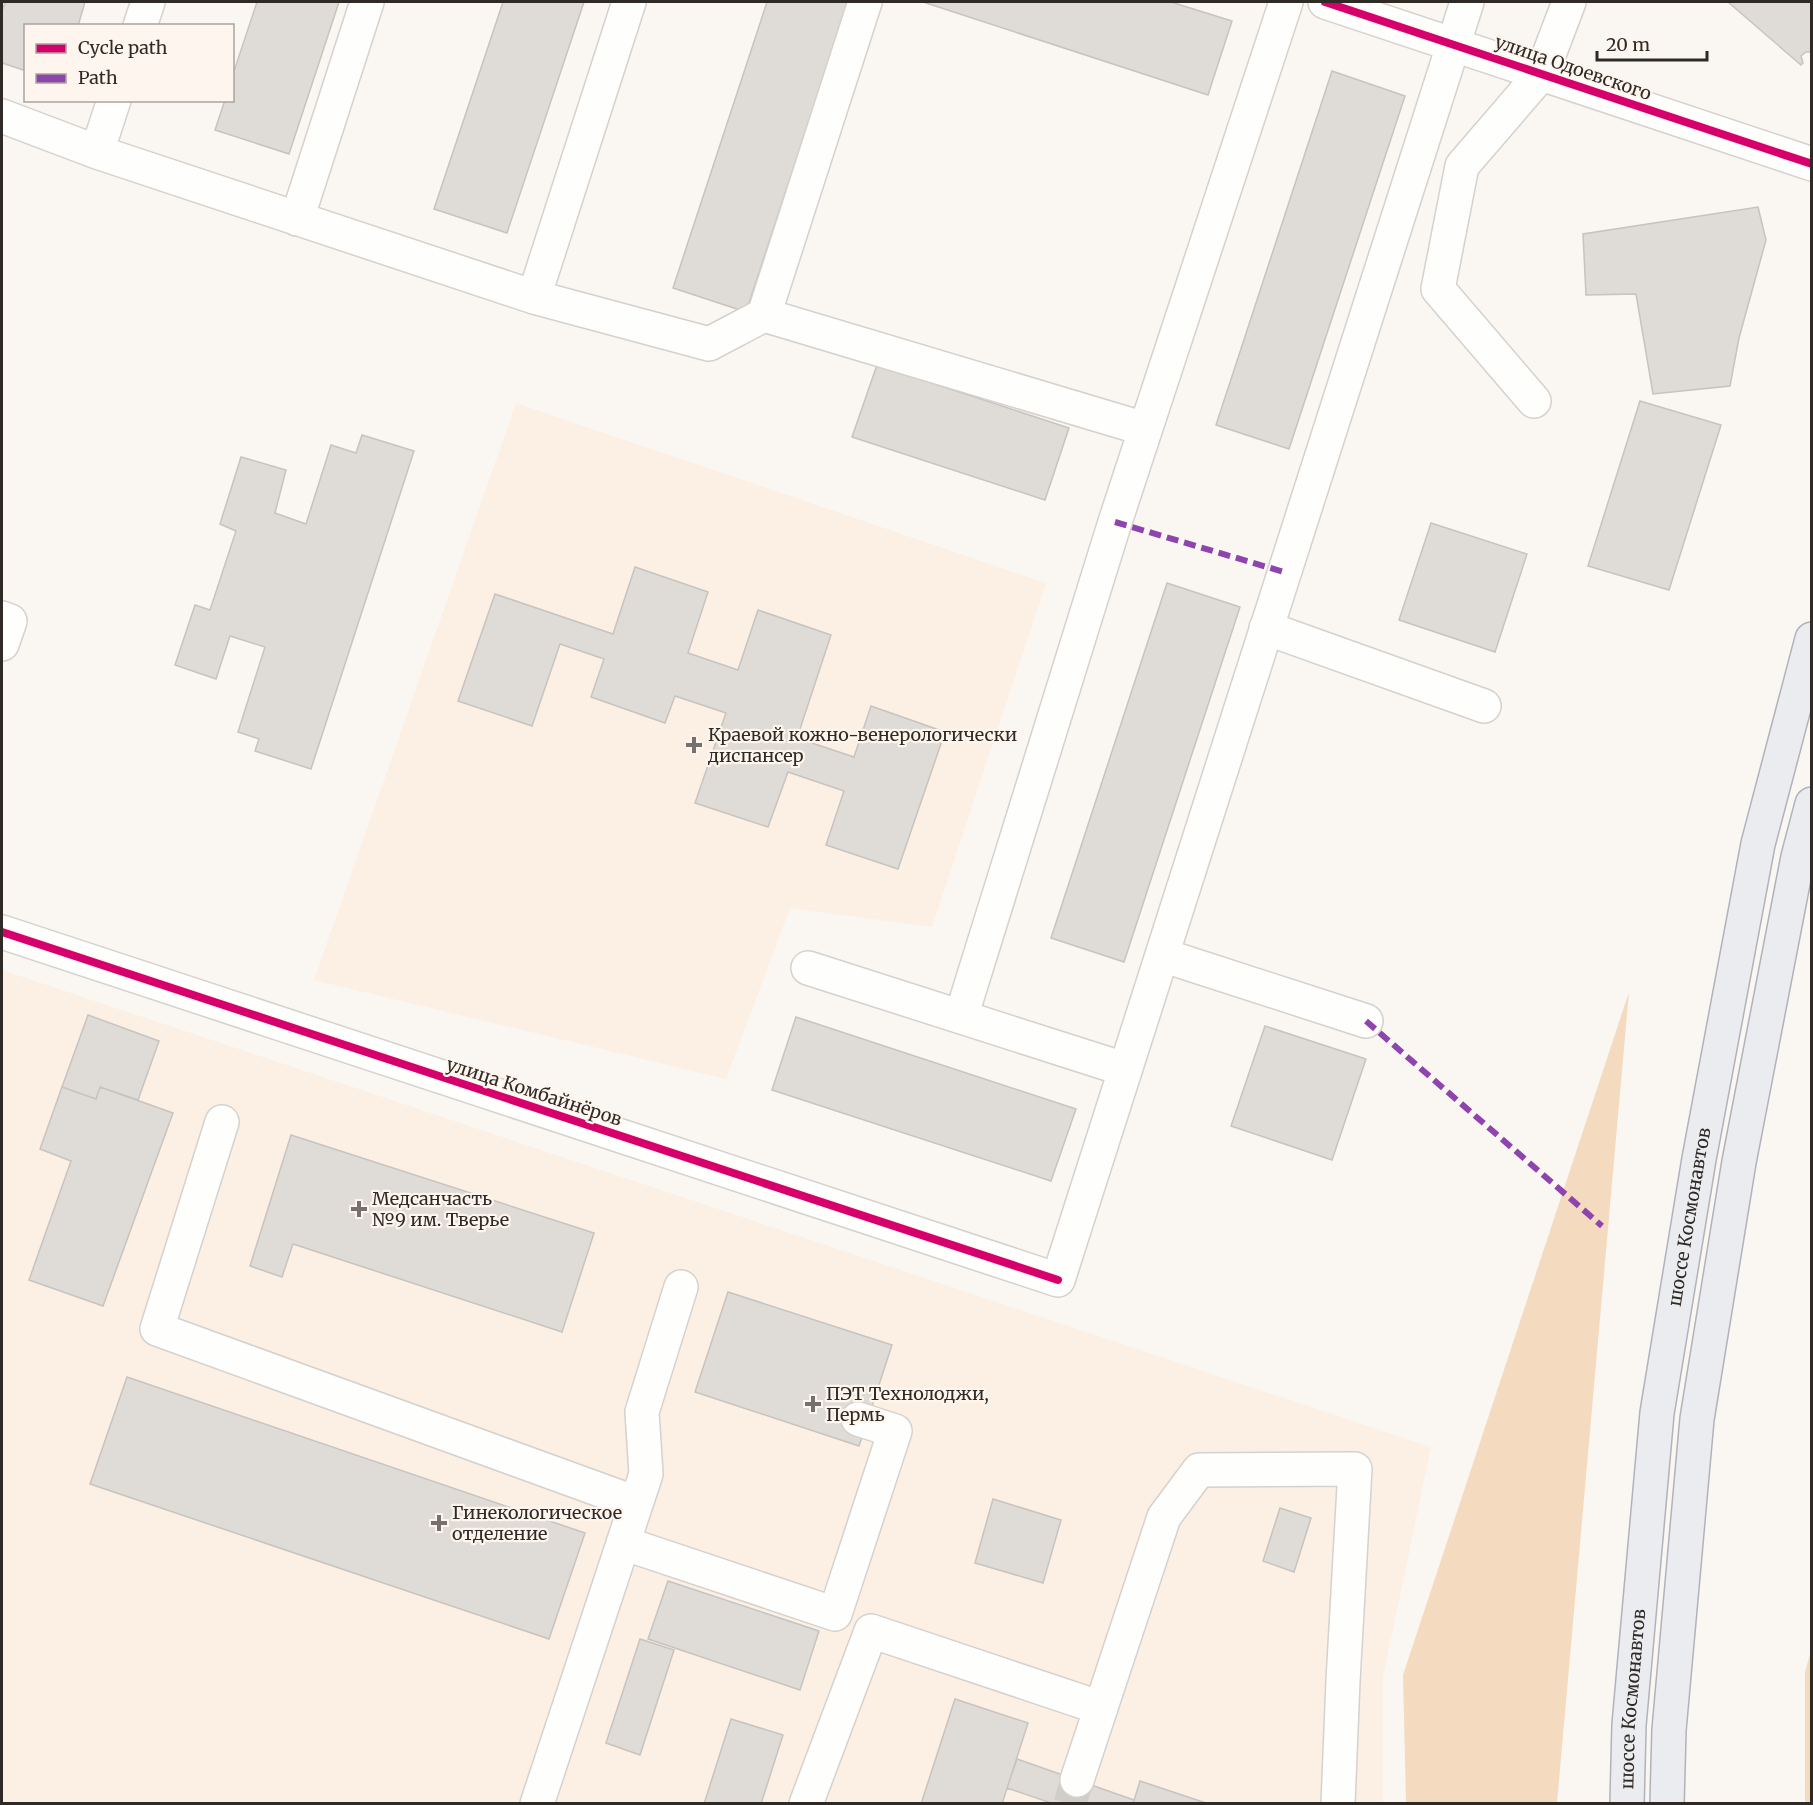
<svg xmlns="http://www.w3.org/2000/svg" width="1813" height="1805" font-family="Merriweather,serif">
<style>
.built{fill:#fcf0e4}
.green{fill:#f4dbc0}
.building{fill:#dfdbd6;stroke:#c7c3bf;stroke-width:1.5}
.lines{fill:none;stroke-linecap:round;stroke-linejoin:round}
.minor-tunnel{stroke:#d1cdc9;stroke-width:33;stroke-dasharray:33 16;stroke-linecap:butt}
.minor-casing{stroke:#d5d1cd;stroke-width:36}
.major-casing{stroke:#b1b2ba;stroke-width:36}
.minor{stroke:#fefefd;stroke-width:33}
.major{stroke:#ebecf0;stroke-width:33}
.quiet{stroke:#8e44ad;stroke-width:6;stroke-dasharray:12 6;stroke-linecap:butt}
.cycleway-casing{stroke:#fef6ee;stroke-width:11}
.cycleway{stroke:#d6006c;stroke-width:8}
.poi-dot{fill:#76716d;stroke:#fef6ee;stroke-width:2}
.labels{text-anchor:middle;stroke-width:4.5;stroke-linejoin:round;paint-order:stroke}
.street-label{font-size:18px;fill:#2f2a25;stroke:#fef6ee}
.poi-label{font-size:18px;fill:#2f2a25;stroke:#fef6ee;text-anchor:start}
</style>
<rect width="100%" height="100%" fill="#faf6f2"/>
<!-- built -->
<path class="built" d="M516,403L1046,583L932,927L790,908L726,1079L314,980Z
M2,970L1431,1447L1383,1677V1803L2,1804Z"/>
<!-- green -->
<path class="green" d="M1629,992L1557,1803H1406L1403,1675Z
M1811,1651L1812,1803L1805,1804V1672Z"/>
<!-- building -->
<path class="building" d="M5,2H85L78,26H26V71L2,63V11Z
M257,2H339L289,154L215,130L225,100H232V77Z
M503,2H584L507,233L434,209Z
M767,2H848L746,312L673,288Z
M923,2H1171L1232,21L1208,95Z
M1728,2H1812V52H1806L1801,56L1803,63L1801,65Z
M1332,71L1405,96L1289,449L1216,425Z
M1758,207L1766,240L1739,338L1730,386L1653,394L1636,294L1586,295L1583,234Z
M877,365L1069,428L1045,500L852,437Z
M1640,401L1721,425L1669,590L1588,566Z
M362,435L414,451L311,769L255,751L259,739L238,732L265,647L230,636L216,679L175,665L195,605L210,610L236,531L220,524L241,457L286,470L275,513L306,524L331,445L356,453Z
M1431,523L1527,554L1495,652L1399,620Z
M635,567L708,592L688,653L738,670L758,610L831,635L797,738L854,757L871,706L945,732L898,869L826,845L844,791L788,772L768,827L695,803L726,713L675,696L665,723L591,697L604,659L560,644L532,726L458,701L495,594L613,634Z
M1167,583L1240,607L1124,962L1051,938Z
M88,1015L159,1041L138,1100L100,1087L96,1099L62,1087Z
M796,1017L1076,1109L1051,1181L772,1090Z
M1265,1026L1366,1059L1332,1160L1231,1126Z
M62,1087L96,1099L100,1087L173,1113L103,1306L29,1280L71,1161L40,1149Z
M291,1135L594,1233L562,1332L293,1244L282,1277L250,1266Z
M728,1292L892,1345L859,1446L695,1392Z
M127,1377L585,1533L549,1639L90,1484Z
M993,1499L1061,1520L1043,1583L975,1563Z
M1280,1508L1311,1518L1294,1572L1263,1561Z
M668,1581L819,1631L800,1690L648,1639Z
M640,1639L674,1650L640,1755L606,1743Z
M955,1699L1028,1723L1002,1804H921Z
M731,1719L783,1735L761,1804H704Z
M1017,1759L1134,1800L1133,1804H1054L1007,1788Z
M1140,1781L1209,1804H1133Z"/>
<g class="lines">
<!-- minor-tunnel -->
<path class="minor-tunnel" d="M1070,1804L1077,1780"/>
<!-- minor casing -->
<g class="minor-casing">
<path id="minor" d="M1325,2L1812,164
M140,26L148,2
M2,116L97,152L534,297L709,344L764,315L1145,429
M97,152L114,100
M297,219L367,2
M534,297L629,2
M764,315L865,2
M1534,401L1438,289L1462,166L1542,73L1569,2
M2,618L10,621L2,644
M1266,628L1484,706
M2,932L1058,1280L1467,2
M1162,955L1366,1021
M808,968L1124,1069
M961,1017L1115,522L1286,2
M222,1122L157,1329L636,1503
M623,1543L835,1614L895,1431L858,1419
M1077,1780L1164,1517L1199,1470L1355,1469L1343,1681L1338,1804
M537,1804L646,1474L642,1412L681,1287
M806,1804L871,1631L1101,1708"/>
</g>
<!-- major casing -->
<g class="major-casing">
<g id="major">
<path id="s1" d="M1627,1804L1629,1725L1657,1413L1699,1159L1758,844L1812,639"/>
<path d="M1667,1804L1669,1730L1697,1419L1739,1162L1798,857L1812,804"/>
</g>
</g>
<!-- minor -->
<use href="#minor" class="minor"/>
<!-- major -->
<use href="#major" class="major"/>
<!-- quiet -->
<path class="quiet" d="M1115,522L1284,572
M1366,1021L1602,1226"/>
<!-- cycleway casing -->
<g class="cycleway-casing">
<path id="cycleway" d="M1325,2L1812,164
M2,932L1058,1280"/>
</g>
<!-- cycleway -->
<use href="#cycleway" class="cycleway"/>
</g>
<!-- markers -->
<g class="poi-dot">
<path d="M691 736h6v6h6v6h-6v6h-6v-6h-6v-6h6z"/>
<path d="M356 1200h6v6h6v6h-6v6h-6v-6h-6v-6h6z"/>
<path d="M810 1395h6v6h6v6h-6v6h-6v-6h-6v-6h6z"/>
<path d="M436 1514h6v6h6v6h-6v6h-6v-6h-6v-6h6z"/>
</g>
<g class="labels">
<!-- street labels -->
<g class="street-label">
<text transform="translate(1573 68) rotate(19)" y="6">улица Одоевского</text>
<text transform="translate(534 1092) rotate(18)" y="6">улица Комбайнёров</text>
<text dy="6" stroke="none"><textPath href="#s1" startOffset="591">шоссе Космонавтов</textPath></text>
<text dy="6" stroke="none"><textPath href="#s1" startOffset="105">шоссе Космонавтов</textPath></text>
</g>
<!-- poi labels -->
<g class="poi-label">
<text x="708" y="741">Краевой кожно-венерологически<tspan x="708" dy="21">диспансер</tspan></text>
<text x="372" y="1205">Медсанчасть<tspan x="372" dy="21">№9 им. Тверье</tspan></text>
<text x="826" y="1400">ПЭТ Технолоджи,<tspan x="826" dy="21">Пермь</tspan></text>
<text x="452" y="1519">Гинекологическое<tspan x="452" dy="21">отделение</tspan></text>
</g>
</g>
<!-- border -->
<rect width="1813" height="1805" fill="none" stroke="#2f2a25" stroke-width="6"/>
<!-- legend -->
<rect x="24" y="24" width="210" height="78" fill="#fef6ee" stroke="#aba49e" stroke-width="1.5"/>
<rect x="36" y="44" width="30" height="9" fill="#d6006c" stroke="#aba49e" stroke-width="1.5"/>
<text x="78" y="54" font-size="18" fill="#2f2a25">Cycle path</text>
<rect x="36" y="74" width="30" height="9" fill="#8e44ad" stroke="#aba49e" stroke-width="1.5"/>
<text x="78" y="84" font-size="18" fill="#2f2a25">Path</text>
<!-- scale -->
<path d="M1597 51v9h110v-9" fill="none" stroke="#2f2a25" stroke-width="3"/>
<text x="1606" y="51" font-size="18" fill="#2f2a25" stroke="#fef6ee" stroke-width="4.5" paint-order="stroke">20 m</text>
</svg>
